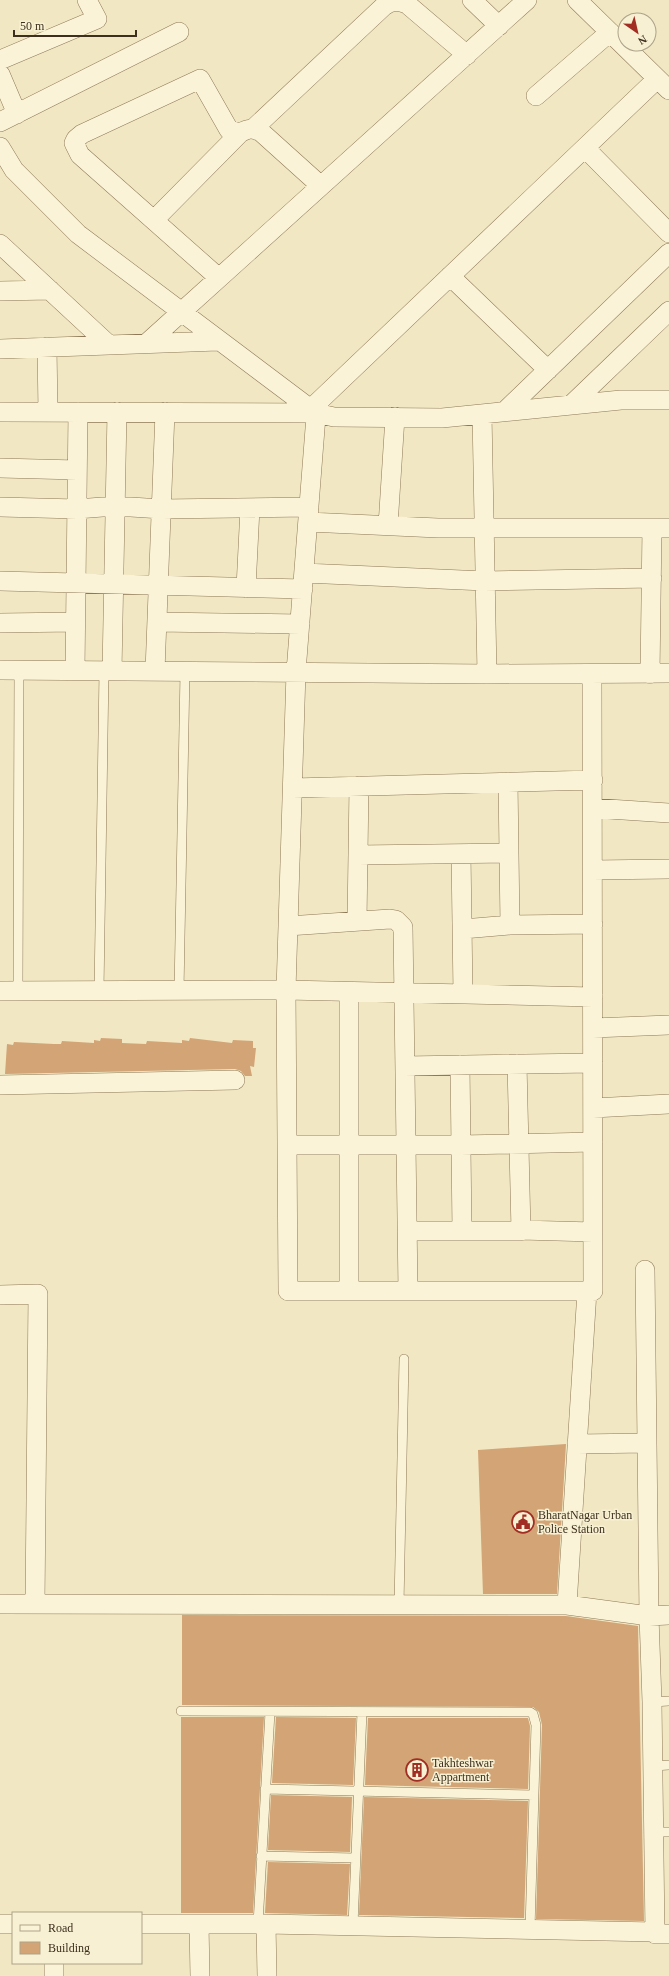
<svg xmlns="http://www.w3.org/2000/svg" width="669" height="1976" font-family="'Times New Roman',serif">
<style>
.building{fill:#d2a476}
.lines{fill:none;stroke-linecap:round;stroke-linejoin:round}
.service-casing{stroke:#8d7958;stroke-width:10}
.minor-casing{stroke:#8d7958;stroke-width:20}
.service{stroke:#fbf3d7;stroke-width:9}
.minor{stroke:#fbf3d7;stroke-width:19}
.labels{text-anchor:middle;stroke-width:3;stroke-linejoin:round;paint-order:stroke}
.poi-label{font-size:12px;fill:#3c2f1d;stroke:#f8f0d3;text-anchor:start}
</style>
<rect width="100%" height="100%" fill="#f1e7c3"/>
<!-- building -->
<path class="building" d="M101,1038L122,1039V1043L146,1044L147,1041L182,1043V1040L189,1041L190,1038L232,1043L233,1040L253,1041V1048H256L254,1067L250,1066L252,1076H245L241,1071L235,1069L5,1074L7,1044L13,1045L14,1042L54,1044H61L62,1041L94,1043V1040L100,1041Z
M566,1444L557,1594H483L478,1450Z
M182,1615L566,1616L638,1626L644,1921L536,1919L542,1725L539,1712L533,1707L182,1705Z
M181,1717H264L253,1913H181Z
M276,1717L356,1718L353,1785L272,1783Z
M368,1718H528L530,1726L528,1789L365,1785Z
M271,1795L352,1797L350,1852L268,1850Z
M364,1797L528,1801L524,1918L359,1915Z
M268,1862L350,1864L347,1915L265,1913Z"/>
<g class="lines">
<!-- service casing -->
<g class="service-casing">
<path id="service" d="M18,991L19,670
M99,991L104,671
M179,991L185,672
M399,1605L404,1359
M652,1702L669,1701
M181,1711L530,1712L533,1714L536,1725L530,1929
M653,1766L669,1765
M265,1789L534,1795
M654,1832H669
M261,1856L355,1858
M258,1924L270,1712
M353,1925L362,1712"/>
</g>
<!-- minor casing -->
<g class="minor-casing">
<path id="minor" d="M472,0L499,26
M577,0L669,90
M0,60L97,19L87,0
M0,74L17,114
M536,96L610,32
M0,122L179,32
M254,128L384,6C392,1 397,0 407,4L467,55
M0,147L14,170L78,234L316,413L334,417L442,418L621,400H669
M585,148L669,233
M154,220L240,133C248,128 253,128 261,132L321,186
M0,244L109,345
M450,276L548,370
M219,278L80,155L74,143L76,139L82,134L200,79L229,130L240,133
M0,291L50,290
M147,343L527,0
M47,347L48,412
M0,349L218,341
M571,405L669,311
M505,411L669,253
M0,412L316,413
M482,414L487,674
M0,468L77,470
M0,507L77,509L115,506L162,509L309,507
M308,522L438,528H669
M388,526L395,417
M304,573L485,581L652,578
M0,581L303,589
M246,588L250,508
M157,622L300,624
M0,623L75,622
M0,670L487,674L669,673
M75,671L78,412
M112,671L117,412
M155,671L165,412
M592,674L593,1291H288L286,990L296,672L317,403L657,79
M650,674L652,528
M508,782L510,925
M293,788L593,780
M593,808L669,813
M461,854L463,994
M358,855L509,853
M593,870L669,869
M357,921L359,786
M288,926L390,919L396,920L403,927L408,1291
M463,929L510,925L593,924
M0,991L286,990L593,997
M349,992V1291
M593,1028L669,1025
M460,1065L462,1231
M405,1066L593,1063
M0,1085L235,1080
M593,1108L669,1104
M287,1145H461L593,1142
M521,1230L593,1232
M407,1231H521L517,1064
M645,1270L649,1616L652,1702L655,1934H669
M0,1295L38,1294L35,1604
M577,1444L647,1443
M0,1604L567,1605L649,1616L669,1615
M567,1605L587,1291
M0,1924H13
M141,1924H266L267,1976
M199,1924L200,1976
M266,1924L655,1932
M54,1976V1963"/>
</g>
<!-- service -->
<use href="#service" class="service"/>
<!-- minor -->
<use href="#minor" class="minor"/>
</g>
<!-- icons -->
<defs>
<g id="civic-ring" transform="scale(1.15)"><circle r="9.5" fill="#f8f0d3" stroke="#a12d23" stroke-width="1.5"/><path d="M-.6-6.5H3V-4.5H.6V-3L4-1V1h2V6H-6V1h2V-1L-.6-3ZM-1.2 2.5V6h2.4V2.5Z" fill="#a12d23"/></g>
<g id="building-ring" transform="scale(1.15)"><circle r="9.5" fill="#f8f0d3" stroke="#a12d23" stroke-width="1.5"/><path d="M-4-6H4V6H1V3H-1V6H-4ZM-2.5-4.3h1.7v1.8h-1.7ZM.8-4.3h1.7v1.8H.8ZM-2.5-1h1.7V.8h-1.7ZM.8-1h1.7V.8H.8Z" fill="#a12d23"/></g>
</defs>
<g fill-rule="evenodd">
<use href="#civic-ring" x="523" y="1522"/>
<use href="#building-ring" x="417" y="1770"/>
</g>
<g class="labels">
<!-- poi labels -->
<g class="poi-label">
<text x="538" y="1519">BharatNagar Urban<tspan x="538" dy="14">Police Station</tspan></text>
<text x="432" y="1767">Takhteshwar<tspan x="432" dy="14">Appartment</tspan></text>
</g>
</g>
<!-- legend -->
<rect x="12" y="1912" width="130" height="52" fill="#f8f0d3" stroke="#ada38a"/>
<rect x="20" y="1925" width="20" height="6" fill="#fbf3d7" stroke="#ada38a"/>
<text x="48" y="1932" font-size="12" fill="#3c2f1d">Road</text>
<rect x="20" y="1942" width="20" height="12" fill="#d2a476" stroke="#ada38a"/>
<text x="48" y="1952" font-size="12" fill="#3c2f1d">Building</text>
<!-- north arrow -->
<g transform="translate(637 32) rotate(146)"><circle r="19" fill="#f8f0d3" stroke="#ada38a"/>
<path d="M0-3L7 15L0 10L-7 15Z" fill="#a12d23"/>
<text y="-6" font-size="11" font-weight="bold" text-anchor="middle" fill="#3c2f1d">N</text>
</g>
<!-- scale -->
<path d="M14 30v6h122v-6" fill="none" stroke="#3c2f1d" stroke-width="2"/>
<text x="20" y="30" font-size="12" fill="#3c2f1d" stroke="#f8f0d3" stroke-width="3" paint-order="stroke">50 m</text>
</svg>
